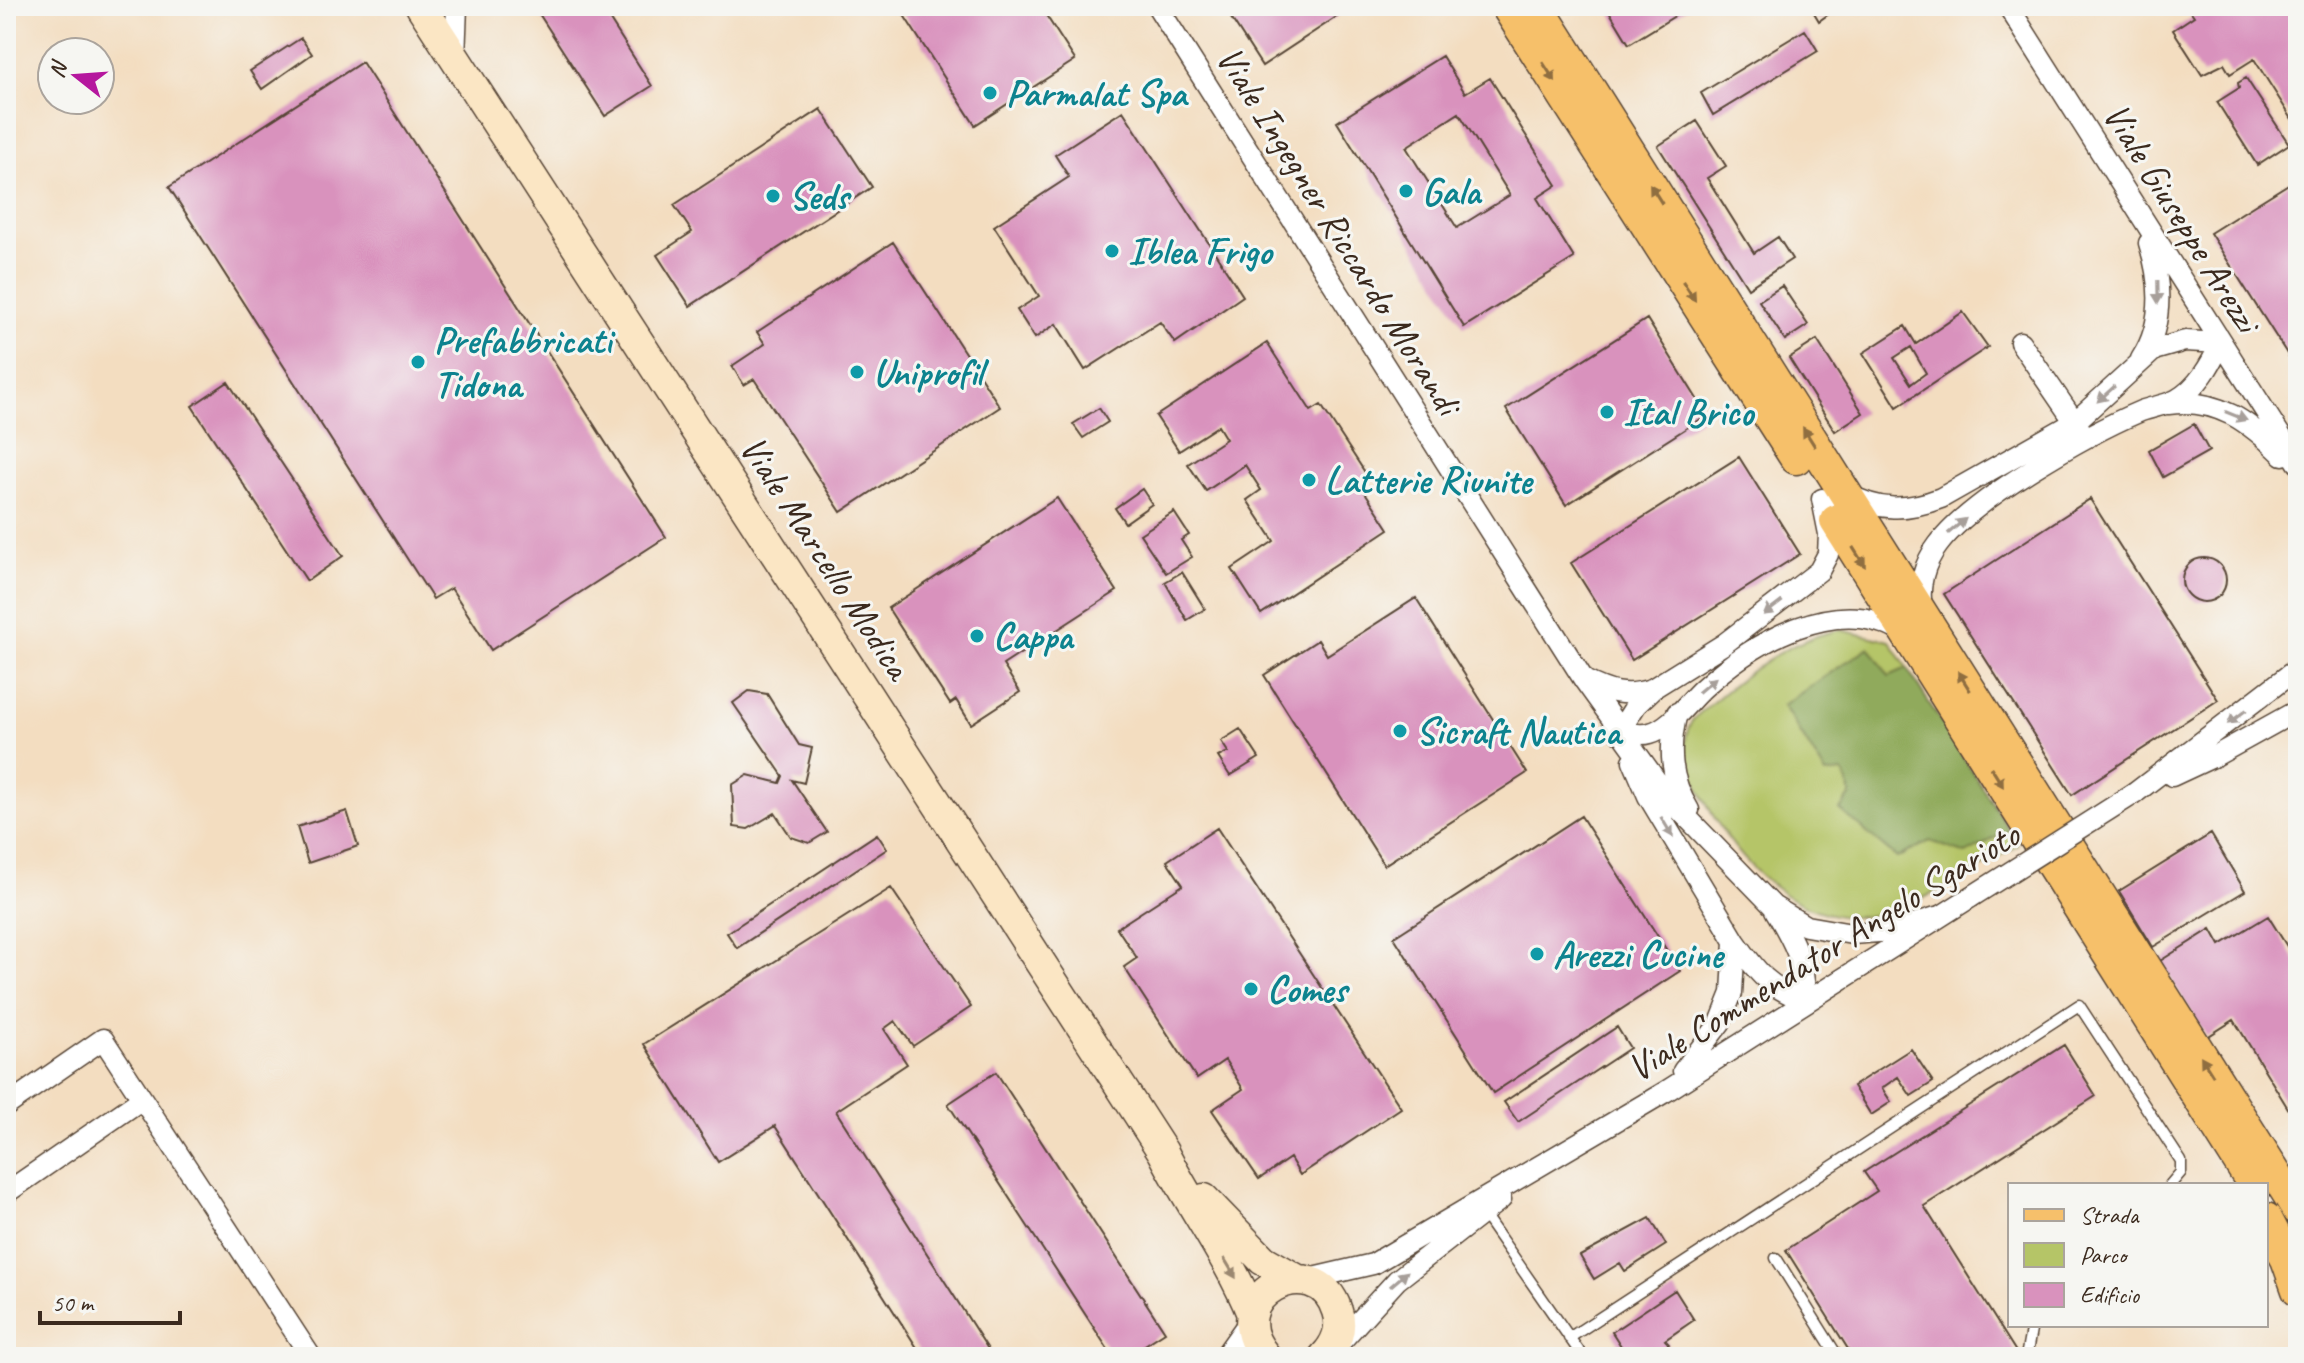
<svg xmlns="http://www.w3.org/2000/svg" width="2304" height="1363" font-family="Caveat,sans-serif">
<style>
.green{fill:#b5c567;stroke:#787842;stroke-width:2}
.forest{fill:#90aa5c;stroke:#666a3d;stroke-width:2}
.building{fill:#d992bd;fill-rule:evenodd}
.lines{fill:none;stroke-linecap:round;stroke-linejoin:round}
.lane-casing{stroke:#574536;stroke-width:13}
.street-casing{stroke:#574536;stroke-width:23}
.secondary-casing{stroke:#574536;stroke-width:33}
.primary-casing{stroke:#574536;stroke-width:35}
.lane{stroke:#fff;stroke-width:10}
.street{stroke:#fff;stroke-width:20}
.secondary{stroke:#fbe6c4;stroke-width:30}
.primary{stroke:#f6c06b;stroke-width:32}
.street-bridge-casing{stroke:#574536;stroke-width:23;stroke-linecap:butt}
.street-bridge{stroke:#fff;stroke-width:20}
.oneway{fill:#8f6e41}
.oneway2{fill:#a79f9a}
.oneway3{fill:#9b8871}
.culture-dot{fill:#0f9aa8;stroke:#f6f6f2;stroke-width:3}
.labels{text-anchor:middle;stroke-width:6;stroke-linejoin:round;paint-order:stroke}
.culture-label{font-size:38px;font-weight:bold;fill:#0d838f;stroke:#f6f6f2;text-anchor:start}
.street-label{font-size:38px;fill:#3b2a1e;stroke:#f6f6f2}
</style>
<rect width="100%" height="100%" fill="#f6f6f2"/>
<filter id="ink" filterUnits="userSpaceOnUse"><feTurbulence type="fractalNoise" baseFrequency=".0125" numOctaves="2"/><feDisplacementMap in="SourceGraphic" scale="16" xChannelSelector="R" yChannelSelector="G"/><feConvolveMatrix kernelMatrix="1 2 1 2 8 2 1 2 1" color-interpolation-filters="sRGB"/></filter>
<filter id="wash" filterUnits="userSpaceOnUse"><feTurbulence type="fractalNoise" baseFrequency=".006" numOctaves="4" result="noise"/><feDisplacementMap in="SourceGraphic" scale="32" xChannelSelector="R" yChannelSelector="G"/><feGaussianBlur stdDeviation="1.8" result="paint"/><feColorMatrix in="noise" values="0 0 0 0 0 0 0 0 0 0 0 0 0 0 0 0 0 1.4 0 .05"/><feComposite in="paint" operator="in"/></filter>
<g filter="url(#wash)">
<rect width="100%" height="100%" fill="#f3ddc0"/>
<!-- green -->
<path class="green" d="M1840,630L1890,641L2018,845C1978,870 1898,920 1850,917C1781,913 1729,850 1701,793C1689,768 1677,746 1693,719C1739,680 1779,642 1840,630Z"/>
<!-- forest -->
<path class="forest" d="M1869,647L1889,676L1907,668L2009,830L1966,854L1930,841L1897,858L1840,810L1851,794L1843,772L1826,774L1783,705Z"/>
<g id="blocks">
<!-- building -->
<path class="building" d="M534,6H601L652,86L605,116Z
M898,6H1040L1075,60L975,125Z
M1249,6H1353L1262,66L1231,18Z
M1606,6H1691L1629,44Z
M1810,6H1840L1819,21Z
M2187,6H2298V116L2292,119L2254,59L2230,74L2224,64L2202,75L2173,30L2194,16Z
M1805,30L1818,51L1713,115L1701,93Z
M301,38L312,54L262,89L250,71Z
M1442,56L1465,93L1490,78L1557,185L1537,198L1574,258L1464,327L1337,122ZM1459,113L1510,195L1457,228L1406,147Z
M362,62L666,537L491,650L451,588L433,599L169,187Z
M2246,78L2289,144L2257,165L2217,102L2239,88L2238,83Z
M821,109L872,187L690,306L657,255L692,232L674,205Z
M1123,111L1243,296L1175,343L1160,322L1085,370L1056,324L1035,338L1017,310L1039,296L994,226L1069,177L1055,155Z
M1697,121L1726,166L1707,178L1754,253L1778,237L1792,259L1748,288L1658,146Z
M2298,178V371L2210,233Z
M893,242L1000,407L841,512L754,379L744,385L732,366L765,344L757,332Z
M1782,286L1808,325L1785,340L1759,301Z
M1963,312L1988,347L1897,407L1863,353L1905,326L1916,344ZM1911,347L1926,373L1911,384L1894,358Z
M1647,319L1707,415L1566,505L1506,409Z
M1817,340L1863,413L1835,431L1789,358Z
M1267,343L1311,411L1321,405L1368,477L1359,483L1389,529L1261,614L1232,569L1274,541L1247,500L1261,490L1245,465L1206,491L1188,464L1226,439L1218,426L1179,451L1156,416Z
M228,382L343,556L307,581L192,406Z
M1099,408L1108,422L1083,438L1073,424Z
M2194,424L2209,451L2163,477L2149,450Z
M1739,457L1800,554L1632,660L1571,563Z
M1142,489L1152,504L1125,523L1115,508Z
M1057,498L1117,591L1003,665L1020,692L971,724L956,700L950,704L888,608Z
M2090,499L2218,700L2072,795L1944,594Z
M1174,512L1189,535L1181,540L1192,557L1166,573L1140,534Z
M2182 580a22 22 0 1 1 44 0a22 22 0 1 1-44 0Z
M1182,572L1205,609L1187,620L1165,582Z
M1416,598L1527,773L1384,865L1264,675L1318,640L1327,655Z
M749,691L767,694L799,745L812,748L804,783L792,780L827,832L809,843L791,837L775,813L748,829L734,827L732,785L748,775L780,783L783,776L733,703Z
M1240,729L1259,758L1230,776L1218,757L1228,752L1221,741Z
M347,811L358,846L308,863L297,827Z
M1581,816L1680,971L1493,1093L1394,937Z
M1217,828L1401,1108L1300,1175L1290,1158L1259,1179L1212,1110L1243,1089L1225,1060L1197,1079L1124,967L1137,958L1117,928L1183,885L1167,861Z
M877,834L887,849L737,948L727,933Z
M2211,834L2245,891L2153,947L2119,891Z
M891,888L971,1007L913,1046L895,1021L884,1029L907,1064L836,1111L993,1357H923L775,1126L718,1162L644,1044Z
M2268,916L2298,964V1105L2289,1110L2234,1020L2207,1037L2160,961L2211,929L2220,945Z
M1617,1027L1630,1048L1518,1122L1504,1102Z
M2064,1045L2096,1096L1924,1206L2018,1355L1853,1357L1786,1250L1877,1191L1864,1172Z
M1911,1049L1933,1082L1911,1096L1898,1077L1882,1088L1891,1102L1871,1115L1853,1086Z
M996,1072L1165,1332L1126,1357H1113L948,1104Z
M1650,1218L1666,1245L1625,1271L1620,1263L1594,1279L1580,1256Z
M1675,1290L1694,1320L1665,1340L1669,1344L1650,1357H1628L1612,1332Z"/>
</g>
</g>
<g filter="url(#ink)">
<use href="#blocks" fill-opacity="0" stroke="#574536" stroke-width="2"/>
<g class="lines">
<!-- lane casing -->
<g class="lane-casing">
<path id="lane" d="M1483,1213L1583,1357
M1776,1258L1838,1357
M1569,1338L2079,1005L2181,1161V1172L2170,1185
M2026,1357L2032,1325"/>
</g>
<!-- street casing -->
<g class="street-casing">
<path id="street" d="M1157,6L1584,680L1671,801L1773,906L1806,926L1852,934L1892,931L1936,917
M2008,6L2298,463
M455,58L457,6
M2020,342L2081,431
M2141,359C2164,324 2161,281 2149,243
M2168,404C2218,397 2250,423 2283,455
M1846,493C1879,512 1907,511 1941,498L2075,422L2154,350L2185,341L2221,343C2211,364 2198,388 2176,400C2166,405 2152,407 2141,411C2087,434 1972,499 1938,545C1924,563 1918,586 1922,608
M1584,680C1608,692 1625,698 1651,689
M1677,713C1668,748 1670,779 1689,810
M1619,732L1636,705L1655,687L1724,644L1819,571L1828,554L1829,534L1822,499
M1619,732C1629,733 1641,736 1650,733C1670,728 1687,703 1702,689C1752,643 1837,591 1903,633
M1633,761L1648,796L1735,941L1732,993L1720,1023L1683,1071
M2172,776L2217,755L2298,710
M2135,793L2298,668
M1735,941C1757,972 1768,988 1805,1000C1806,964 1793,940 1775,910
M6,1106L103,1039L311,1357
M6,1193L142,1099
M1304,1280L1373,1264L1665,1092L1971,897
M1335,1348L1397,1280L1501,1199
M1224,1357L1251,1319"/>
</g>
<!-- secondary casing -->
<g class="secondary-casing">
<path id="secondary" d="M421,6L1163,1152C1191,1207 1229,1257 1252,1314
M1204,1199L1263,1260L1298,1280
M1266,1357C1213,1296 1317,1245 1337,1311C1343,1328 1336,1345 1324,1357"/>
</g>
<!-- primary casing -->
<g class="primary-casing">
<path id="primary" d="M1507,6L1796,458
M1537,6L2298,1209
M1836,521L2254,1185
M2266,1219L2287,1259L2298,1290"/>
</g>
<!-- lane -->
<use href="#lane" class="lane"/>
<!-- street -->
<use href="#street" class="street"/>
<!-- secondary -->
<use href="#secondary" class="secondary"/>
<!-- primary -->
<use href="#primary" class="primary"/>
<!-- street-bridge casing -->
<g class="street-bridge-casing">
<path id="street-bridge" d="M1971,897L2135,793"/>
</g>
<!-- street-bridge -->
<use href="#street-bridge" class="street-bridge"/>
</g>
<!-- one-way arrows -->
<defs><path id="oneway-solid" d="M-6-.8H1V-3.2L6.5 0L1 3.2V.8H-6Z" transform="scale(2)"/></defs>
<g class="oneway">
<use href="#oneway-solid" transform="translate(1549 72) rotate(57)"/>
<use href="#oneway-solid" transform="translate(1656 194) rotate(-122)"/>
<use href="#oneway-solid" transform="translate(1689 291) rotate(57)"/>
<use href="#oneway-solid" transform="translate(1809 437) rotate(-122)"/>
<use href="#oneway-solid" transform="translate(1859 557) rotate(58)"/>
<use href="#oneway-solid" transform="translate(1964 681) rotate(-122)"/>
<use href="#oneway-solid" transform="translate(1997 777) rotate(58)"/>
<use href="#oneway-solid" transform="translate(2207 1066) rotate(-122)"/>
</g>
<g class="oneway2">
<use href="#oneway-solid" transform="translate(2158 292) rotate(89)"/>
<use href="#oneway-solid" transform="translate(2106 394) rotate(138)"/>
<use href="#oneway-solid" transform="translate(2236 416) rotate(22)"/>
<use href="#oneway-solid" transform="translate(1957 526) rotate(-40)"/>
<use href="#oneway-solid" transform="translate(1773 608) rotate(143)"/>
<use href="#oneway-solid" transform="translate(1707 685) rotate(-40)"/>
<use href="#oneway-solid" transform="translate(2237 717) rotate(143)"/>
<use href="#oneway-solid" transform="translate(1667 827) rotate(59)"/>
<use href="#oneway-solid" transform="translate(1399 1279) rotate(-41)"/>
</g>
<use class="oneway3" href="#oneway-solid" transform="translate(1230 1268) rotate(59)"/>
</g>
<!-- markers -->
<g class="culture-dot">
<circle cx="990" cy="93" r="8"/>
<circle cx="1406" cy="191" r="8"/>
<circle cx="773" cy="196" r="8"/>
<circle cx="1112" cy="251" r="8"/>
<circle cx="418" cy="362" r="8"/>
<circle cx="857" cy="372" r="8"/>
<circle cx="1607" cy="412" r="8"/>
<circle cx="1309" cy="480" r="8"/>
<circle cx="977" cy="636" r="8"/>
<circle cx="1400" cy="731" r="8"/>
<circle cx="1537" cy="954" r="8"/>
<circle cx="1251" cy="989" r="8"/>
</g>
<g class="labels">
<!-- culture labels -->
<g class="culture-label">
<text x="1006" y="106">Parmalat Spa</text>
<text x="1422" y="204">Gala</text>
<text x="789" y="209">Seds</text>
<text x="1128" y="264">Iblea Frigo</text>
<text x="434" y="353">Prefabbricati<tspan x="434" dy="44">Tidona</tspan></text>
<text x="873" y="385">Uniprofil</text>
<text x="1623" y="425">Ital Brico</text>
<text x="1325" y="493">Latterie Riunite</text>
<text x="993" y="649">Cappa</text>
<text x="1416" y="744">Sicraft Nautica</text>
<text x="1553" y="967">Arezzi Cucine</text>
<text x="1267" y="1002">Comes</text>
</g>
<!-- street labels -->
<g class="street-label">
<text transform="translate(2182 217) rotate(58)" y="13">Viale Giuseppe Arezzi</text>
<text transform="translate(1339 230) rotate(58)" y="13">Viale Ingegner Riccardo Morandi</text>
<text transform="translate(826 557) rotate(57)" y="13">Viale Marcello Modica</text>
<text transform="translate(1823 951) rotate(-32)" y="13">Viale Commendator Angelo Sgarioto</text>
</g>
</g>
<!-- margin -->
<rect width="2304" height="1363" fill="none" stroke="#f6f6f2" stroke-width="32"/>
<!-- legend -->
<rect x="2008" y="1183" width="260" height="144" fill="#f6f6f2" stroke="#aba49d" stroke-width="2"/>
<rect x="2024" y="1209" width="40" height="12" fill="#f6c06b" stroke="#aba49d" stroke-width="2"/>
<text x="2080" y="1223" font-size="24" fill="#3b2a1e">Strada</text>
<rect x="2024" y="1243" width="40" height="24" fill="#b5c567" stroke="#aba49d" stroke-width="2"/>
<text x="2080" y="1263" font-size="24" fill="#3b2a1e">Parco</text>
<rect x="2024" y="1283" width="40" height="24" fill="#d992bd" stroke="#aba49d" stroke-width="2"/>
<text x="2080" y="1303" font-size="24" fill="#3b2a1e">Edificio</text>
<!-- north arrow -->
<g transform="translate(76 76) rotate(287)"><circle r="38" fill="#f6f6f2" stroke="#aba49d" stroke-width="2"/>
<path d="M0-6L14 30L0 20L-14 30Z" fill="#b5179e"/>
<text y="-12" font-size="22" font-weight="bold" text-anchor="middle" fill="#3b2a1e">N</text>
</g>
<!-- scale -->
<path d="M40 1311v12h140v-12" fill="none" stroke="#3b2a1e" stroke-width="4"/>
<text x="52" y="1311" font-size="24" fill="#3b2a1e" stroke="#f6f6f2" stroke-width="6" paint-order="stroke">50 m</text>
</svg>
